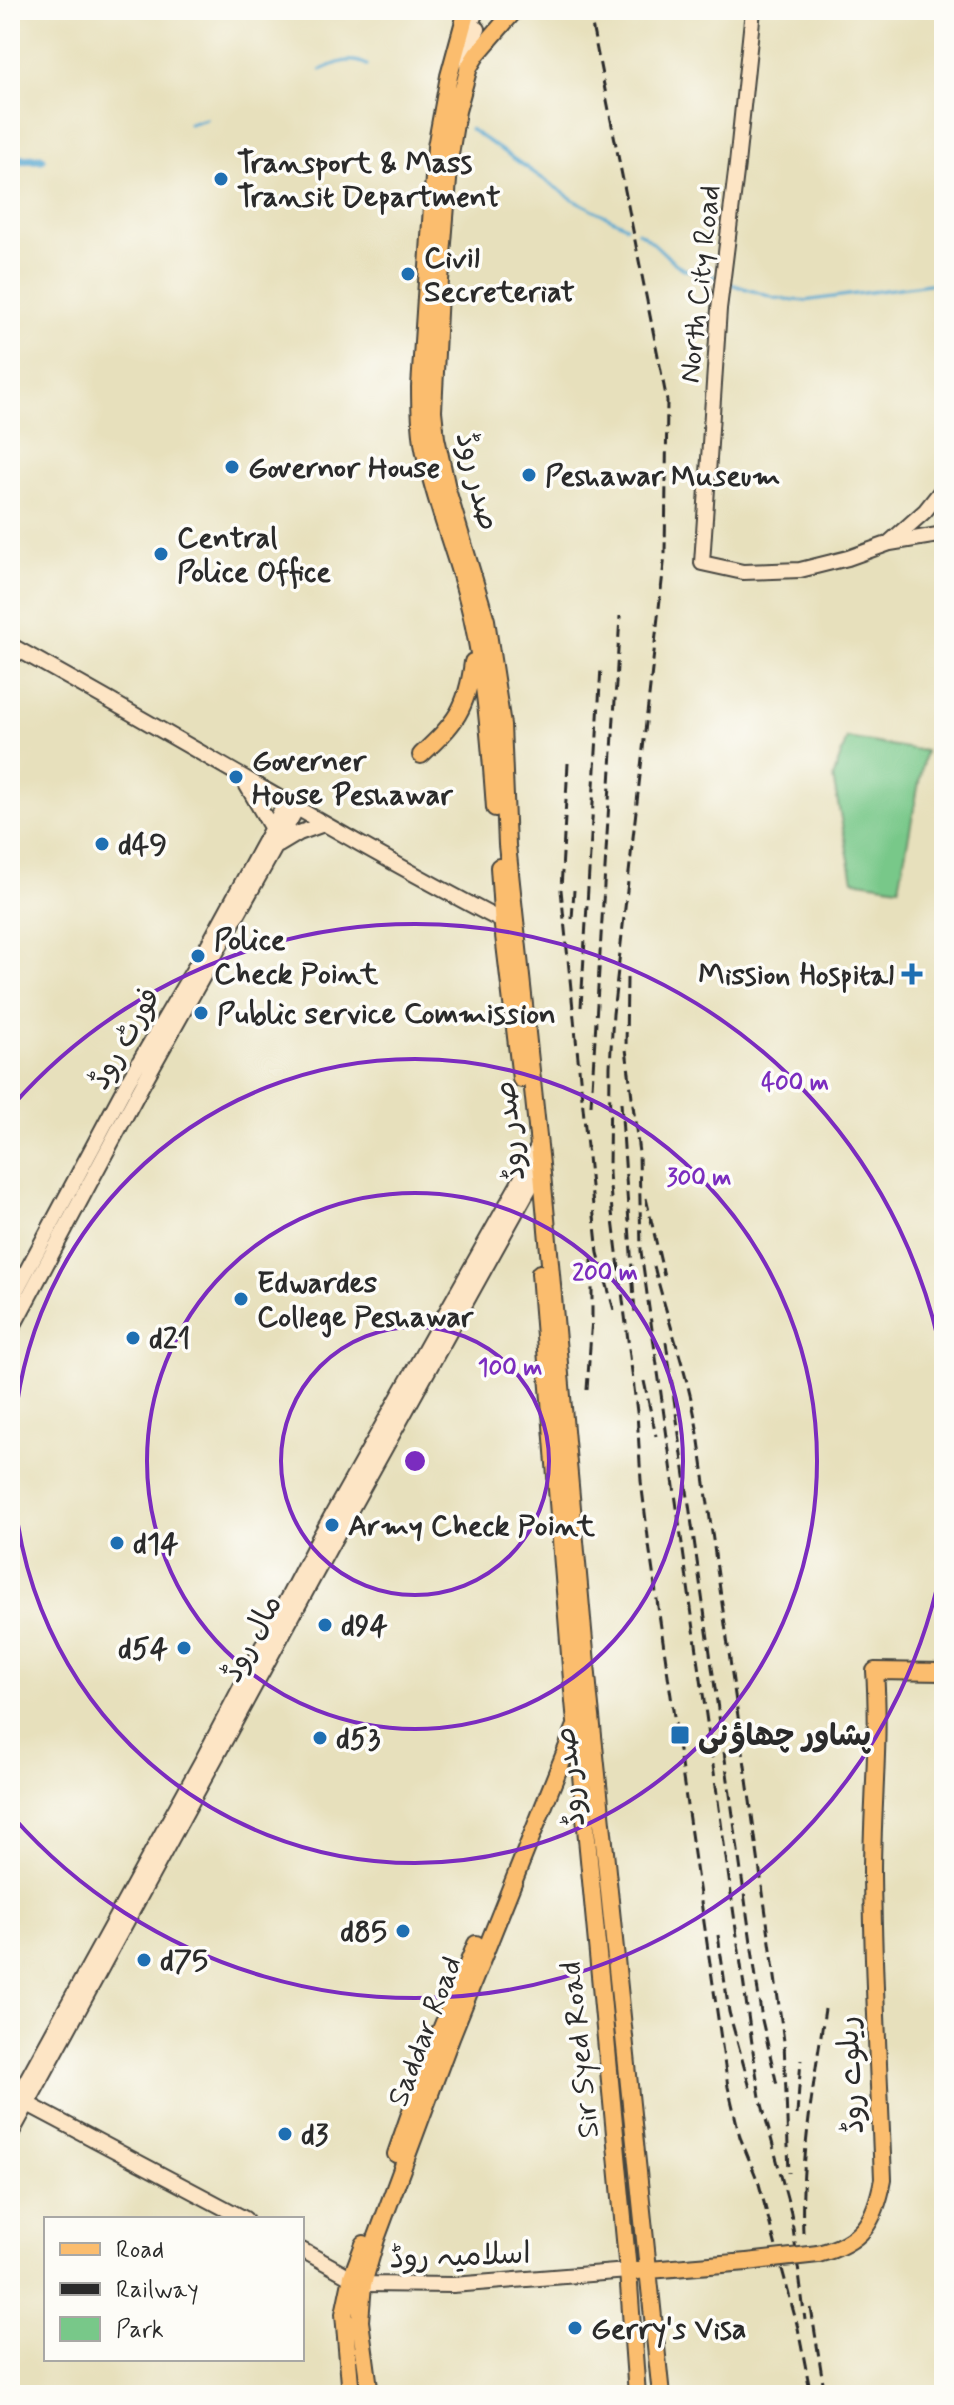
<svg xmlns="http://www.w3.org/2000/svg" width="954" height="2405" font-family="Mynerve,'Playpen Sans Arabic',sans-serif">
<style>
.green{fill:#78c889;stroke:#527a5a;stroke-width:2}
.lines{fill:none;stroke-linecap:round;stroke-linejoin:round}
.stream{stroke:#56a7d0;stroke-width:3}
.canal{stroke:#56a7d0;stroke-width:9}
.secondary-casing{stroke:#474641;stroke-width:18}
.primary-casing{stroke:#474641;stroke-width:20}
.secondary{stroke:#fde5c5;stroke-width:14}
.primary{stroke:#fbbd6e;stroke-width:16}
.rail{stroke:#2b2b2b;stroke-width:3;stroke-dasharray:12 6;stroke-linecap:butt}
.primary-bridge-casing{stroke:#474641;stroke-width:20;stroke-linecap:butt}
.primary-bridge{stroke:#fbbd6e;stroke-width:16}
.ring{fill:none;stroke:#7b2cbf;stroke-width:4}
.poi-dot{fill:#1f6fb2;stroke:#fdfcf7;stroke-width:3}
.labels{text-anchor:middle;stroke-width:7;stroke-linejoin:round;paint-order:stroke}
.poi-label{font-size:30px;font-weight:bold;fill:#2b2b2b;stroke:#fdfcf7;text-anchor:start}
.street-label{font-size:30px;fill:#2b2b2b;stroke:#fdfcf7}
.centre{fill:#7b2cbf;stroke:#fdfcf7;stroke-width:4}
.ring-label{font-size:24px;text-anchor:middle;font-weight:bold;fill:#7b2cbf;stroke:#fdfcf7;stroke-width:7;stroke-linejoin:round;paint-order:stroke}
</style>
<rect width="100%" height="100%" fill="#fdfcf7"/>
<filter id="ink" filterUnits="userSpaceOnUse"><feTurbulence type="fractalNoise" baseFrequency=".0125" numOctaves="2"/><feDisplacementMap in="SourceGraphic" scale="16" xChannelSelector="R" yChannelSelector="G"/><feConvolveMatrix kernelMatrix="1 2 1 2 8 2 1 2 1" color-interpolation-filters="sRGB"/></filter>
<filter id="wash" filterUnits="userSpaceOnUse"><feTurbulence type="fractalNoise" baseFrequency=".006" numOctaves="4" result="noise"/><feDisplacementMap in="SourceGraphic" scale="32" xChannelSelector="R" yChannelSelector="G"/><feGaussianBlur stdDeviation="1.8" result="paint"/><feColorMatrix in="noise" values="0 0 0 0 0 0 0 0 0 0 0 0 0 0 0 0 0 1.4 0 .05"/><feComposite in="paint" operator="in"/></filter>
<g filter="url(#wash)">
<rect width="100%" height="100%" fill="#e7e0bc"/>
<!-- green -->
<path class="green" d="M847,738L925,751L899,887L853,880L833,778Z"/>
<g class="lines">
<!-- stream -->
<path class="stream" d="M321,70C337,63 350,56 367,65
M189,124L206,119
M470,129L574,200L626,226
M638,232C656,241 671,264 684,269C694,273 706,273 716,277
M731,284L775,298L804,301L944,282"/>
<!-- canal -->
<path class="canal" d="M10,160L42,159"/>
</g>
</g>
<g filter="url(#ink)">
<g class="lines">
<!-- secondary casing -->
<g class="secondary-casing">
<path id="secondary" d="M753,10L737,164L719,309L702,563L743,572L800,570L848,558L890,543L944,534
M466,35L477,10
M468,72C465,55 471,44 478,29
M890,542L925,511L944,487
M10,645C175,735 335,834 502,921
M242,777L272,829
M279,845L299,833L324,824
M10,1302L128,1081L208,945L286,802
M10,1332L140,1089L297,808
M22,2101L245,2219
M10,2110L204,1757L318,1540L530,1163L539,1144
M10,2136L330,1547L541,1167
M302,2250L363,2284L453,2285L628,2271"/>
</g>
<!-- primary casing -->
<g class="primary-casing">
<path id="primary" d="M467,10L449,76L436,147L420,387C420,407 420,428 424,448C433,496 452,542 465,589C484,656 490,738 495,808
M515,10L477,54L469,67L457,111L450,155L439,293L433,411L436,438L448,493L486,620L502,725L507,845L542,1174L589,1697L661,2395
M421,755C455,723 467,710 473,662
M499,867L503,927L521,1079
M540,1273L572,1680L628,2271L637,2395
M396,2154L429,2059L476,1944
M818,2254C862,2243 875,2222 883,2179C879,2077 873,1975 872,1873C872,1806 880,1739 875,1671L944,1672
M637,2271L747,2262
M351,2395L344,2314L352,2276L364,2244
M370,2395L360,2321L363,2284L376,2239L451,2037L575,1728"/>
</g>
<!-- secondary -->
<use href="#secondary" class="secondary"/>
<!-- primary -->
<use href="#primary" class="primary"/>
<!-- rail -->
<path class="rail" d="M589,10L667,401L665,555L613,1014L610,1066L609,1173L612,1212L637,1412L641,1481L649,1545L728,2087L740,2137L759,2184L798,2328L811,2395
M568,763L561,890L594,1216L598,1253L614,1310
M572,919L574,890
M627,978L626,1049L639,1153L641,1251L756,2072L760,2097L791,2213L805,2320
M581,1007L601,667
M621,1102L635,1314
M591,1105L620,616
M646,1198L664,1276
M654,1266C668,1322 689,1377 698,1434L784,2041L789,2173
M666,1342L762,2020L778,2089
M644,1381L656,1436
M587,1390L592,1318V1259
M718,1935L729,2012L750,2088
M797,2115L801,2059
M803,2233C800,2158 814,2082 825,2009
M811,2308L825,2395"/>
<!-- primary-bridge casing -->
<g class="primary-bridge-casing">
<path id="primary-bridge" d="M747,2262L818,2254"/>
</g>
<!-- primary-bridge -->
<use href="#primary-bridge" class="primary-bridge"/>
</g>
</g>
<!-- distance rings -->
<g class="ring">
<circle cx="415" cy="1461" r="134"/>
<circle cx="415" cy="1461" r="268"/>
<circle cx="415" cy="1461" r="402"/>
<path d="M944 1554A537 537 0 0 1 13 1817M13 1105A537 537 0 0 1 944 1368"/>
</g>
<!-- markers -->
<g class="poi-dot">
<circle cx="221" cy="179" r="8"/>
<circle cx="408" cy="274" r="8"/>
<circle cx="232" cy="467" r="8"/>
<circle cx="529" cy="475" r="8"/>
<circle cx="161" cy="554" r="8"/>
<circle cx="236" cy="777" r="8"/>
<circle cx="102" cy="844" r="8"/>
<circle cx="198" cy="956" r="8"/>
<path d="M908 962h8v8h8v8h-8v8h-8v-8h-8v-8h8z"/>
<circle cx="201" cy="1013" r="8"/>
<circle cx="241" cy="1299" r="8"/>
<circle cx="133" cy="1338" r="8"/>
<circle cx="332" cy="1525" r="8"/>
<circle cx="117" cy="1543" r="8"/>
<circle cx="325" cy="1625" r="8"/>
<circle cx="184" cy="1648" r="8"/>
<rect x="670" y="1725" width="20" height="20" rx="4"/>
<circle cx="320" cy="1738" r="8"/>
<circle cx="403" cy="1931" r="8"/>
<circle cx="144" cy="1960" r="8"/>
<circle cx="285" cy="2134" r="8"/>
<circle cx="575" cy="2328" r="8"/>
</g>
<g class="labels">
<!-- poi labels -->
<g class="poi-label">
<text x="237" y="172">Transport &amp; Mass<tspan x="237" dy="34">Transit Department</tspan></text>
<text x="424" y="267">Civil<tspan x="424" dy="34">Secreteriat</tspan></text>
<text x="248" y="477">Governor House</text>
<text x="545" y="485">Peshawar Museum</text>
<text x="177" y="547">Central<tspan x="177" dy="34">Police Office</tspan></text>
<text x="252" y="770">Governer<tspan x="252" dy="34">House Peshawar</tspan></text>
<text x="118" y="854">d49</text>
<text x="214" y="949">Police<tspan x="214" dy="34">Check Point</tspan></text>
<text x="894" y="984" text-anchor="end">Mission Hospital</text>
<text x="217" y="1023">Public service Commission</text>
<text x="257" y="1292">Edwardes<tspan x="257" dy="34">College Peshawar</tspan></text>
<text x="149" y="1348">d21</text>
<text x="348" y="1535">Army Check Point</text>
<text x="133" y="1553">d14</text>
<text x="341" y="1635">d94</text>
<text x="168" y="1658" text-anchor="end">d54</text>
<text x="698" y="1745">پشاور چھاؤنی</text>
<text x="336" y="1748">d53</text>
<text x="387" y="1941" text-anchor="end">d85</text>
<text x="160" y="1970">d75</text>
<text x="301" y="2144">d3</text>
<text x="591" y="2338">Gerry's Visa</text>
</g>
<!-- street labels -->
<g class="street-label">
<text transform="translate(699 284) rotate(-84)" y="10">North City Road</text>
<text transform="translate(478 481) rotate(76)" y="10">صدر روڈ</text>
<text transform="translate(124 1038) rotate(-60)" y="10">فورٹ روڈ</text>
<text transform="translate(509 1131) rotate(-96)" y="10">صدر روڈ</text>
<text transform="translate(251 1638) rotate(-62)" y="10">مال روڈ</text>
<text transform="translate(569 1777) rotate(-96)" y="10">صدر روڈ</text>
<text transform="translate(424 2031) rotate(-69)" y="10">Saddar Road</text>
<text transform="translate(579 2050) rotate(-96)" y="10">Sir Syed Road</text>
<text transform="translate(850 2075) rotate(-93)" y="10">ریلوے روڈ</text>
<text transform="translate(460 2255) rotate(-2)" y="10">اسلامیہ روڈ</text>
</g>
</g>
<circle cx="415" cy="1461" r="12" class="centre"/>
<g class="ring-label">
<text x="795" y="1090">400 m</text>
<text x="699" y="1185">300 m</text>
<text x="605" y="1280">200 m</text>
<text x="510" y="1375">100 m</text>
</g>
<!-- margin -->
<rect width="954" height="2405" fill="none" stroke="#fdfcf7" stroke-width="40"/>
<!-- legend -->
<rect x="44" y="2217" width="260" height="144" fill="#fdfcf7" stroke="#a9a8a5" stroke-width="2"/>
<rect x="60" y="2243" width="40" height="12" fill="#fbbd6e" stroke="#a9a8a5" stroke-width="2"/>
<text x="116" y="2257" font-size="24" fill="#2b2b2b">Road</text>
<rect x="60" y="2283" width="40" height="12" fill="#2b2b2b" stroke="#a9a8a5" stroke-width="2"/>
<text x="116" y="2297" font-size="24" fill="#2b2b2b">Railway</text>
<rect x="60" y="2317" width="40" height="24" fill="#78c889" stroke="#a9a8a5" stroke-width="2"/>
<text x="116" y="2337" font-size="24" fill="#2b2b2b">Park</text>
</svg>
